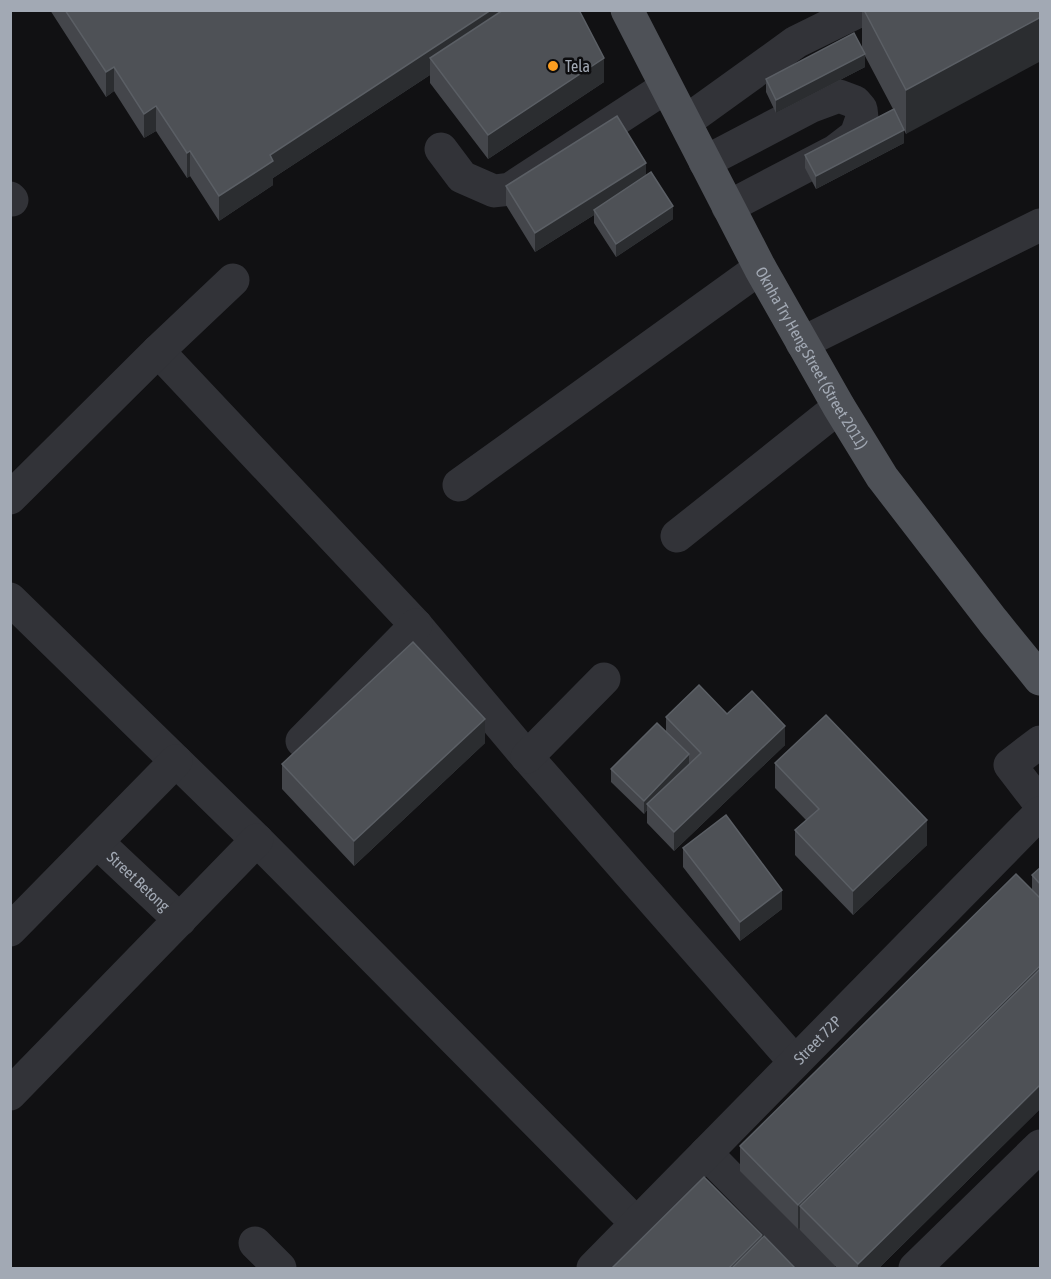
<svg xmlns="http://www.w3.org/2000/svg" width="1051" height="1279" font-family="'Asap Condensed',sans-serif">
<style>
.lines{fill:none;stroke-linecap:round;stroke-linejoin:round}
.minor{stroke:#323338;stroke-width:33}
.major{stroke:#4e5157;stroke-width:33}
.wall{fill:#44464b}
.shaded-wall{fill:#2b2d30}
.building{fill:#4e5156;stroke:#5b5f65;stroke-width:1.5}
.poi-dot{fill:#fc9e20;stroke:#0c0c0e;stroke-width:2}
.labels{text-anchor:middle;stroke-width:5;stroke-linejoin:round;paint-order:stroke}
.poi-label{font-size:16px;fill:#a2a9b4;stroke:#0c0c0e;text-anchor:start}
.street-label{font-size:16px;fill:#a2a9b4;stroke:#0c0c0e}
</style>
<rect width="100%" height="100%" fill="#111113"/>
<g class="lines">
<!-- minor -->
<g class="minor">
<path d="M685,122L796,42L861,10"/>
<path d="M441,149L462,177L494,191L510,189L666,87"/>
<path d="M705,162L812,106L839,96L855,102L861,109L862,118L856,135L835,151L728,207"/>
<path d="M10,198L12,200"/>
<path d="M802,343L1040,225"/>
<path d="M158,351L416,625L527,757L795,1062"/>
<path d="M459,485L760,268"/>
<path d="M10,498L158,351L233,280"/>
<path d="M677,536L839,407"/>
<path d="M10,599L257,840L637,1224"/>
<path d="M302,741L416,625"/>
<path d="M1040,742L1010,765L1040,804"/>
<path d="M527,757L604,679"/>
<path id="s1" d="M97,842L180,920"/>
<path d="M10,930L176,761"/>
<path d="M10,1094L257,840"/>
<path d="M706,1153L819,1268"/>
<path d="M255,1243L280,1268"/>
<path id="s2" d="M593,1268L1040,813"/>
<path d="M915,1268L1040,1146"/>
</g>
<!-- major -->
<path class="major" id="s3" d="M627,10L760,268L839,407L882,477L993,621L1040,679"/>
</g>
<!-- wall -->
<path class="wall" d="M50,10H579L604,82L488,159L430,83V75L273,178V185L219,221L190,176L187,178L156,131L144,138L114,91L106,97Z
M862,10H1041L906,134L904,130V143L816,189L805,168V155L893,109L865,56V67L776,113L766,92V79L862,47Z
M646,176L673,219L616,257L594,223V215L535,252L506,205V186Z
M727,714L785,745L674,851L647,823V810L644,814L611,782V769L666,731V717Z
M485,743L354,866L282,789V764Z
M775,763L927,845L853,915L795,855V830L806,820L775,788Z
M683,848L782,909L740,941L683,867Z
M1041,867V1108L878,1269H838L800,1230V1228L798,1229L740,1171V1146L1032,890V875Z"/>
<!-- shaded-wall -->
<path class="shaded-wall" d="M491,10H510L430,58V75L273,178V185L219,221V196L270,155Z
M1041,17V61L906,134V90Z
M865,54V67L776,113V100Z
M604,58V82L488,159V135Z
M114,67V91L106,97V72Z
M156,106V131L144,138V114Z
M904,130V143L816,189V176Z
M190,151V176L187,178V153Z
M646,163V182L594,210V215L535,252V233Z
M673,206V219L616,257V244Z
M485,719V743L354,866V841Z
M785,726V745L674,851V832Z
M689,754V767L647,804V810L644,814V801Z
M927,820V845L853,915V891Z
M782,890V909L740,941V922Z
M1041,965V990L800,1206V1228L798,1229V1205Z
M1041,1084V1108L878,1269H858V1264Z
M762,1235V1260L753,1269H728Z"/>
<!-- building -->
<path class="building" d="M65,10H491L270,155L273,161L219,196L190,151L187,153L156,106L144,114L114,67L106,72Z
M503,10H579L604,58L488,135L430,58Z
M864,10H1041V17L906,90Z
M854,33L865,54L776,100L766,79Z
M894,109L904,130L816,176L805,155Z
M617,116L646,163L535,233L506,186Z
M651,172L673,206L616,244L594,210Z
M413,642L485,719L354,841L282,764Z
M699,685L727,714L752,691L785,726L674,832L647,804L701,753L666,717Z
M826,715L927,820L853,891L795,830L819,809L775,763Z
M657,723L689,754L644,801L611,769Z
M726,815L782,890L740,922L683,848Z
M1041,867V885L1032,875Z
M1016,874L1041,899V965L798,1205L740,1146Z
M1041,968V1084L858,1264L800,1206Z
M704,1177L762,1235L728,1269H611Z
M764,1236L796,1269H731Z"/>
<!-- markers -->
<circle class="poi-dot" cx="553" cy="66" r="6"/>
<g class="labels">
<!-- poi labels -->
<g class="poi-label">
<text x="565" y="72">Tela</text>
</g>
<!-- street labels -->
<g class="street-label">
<text dy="6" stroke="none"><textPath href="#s3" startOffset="394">Oknha Try Heng Street (Street 2011)</textPath></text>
<text dy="6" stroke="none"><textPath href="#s1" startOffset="57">Street Betong</textPath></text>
<text dy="6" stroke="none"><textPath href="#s2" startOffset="320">Street 72P</textPath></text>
</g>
</g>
<!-- border -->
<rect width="1051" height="1279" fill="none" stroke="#a2a9b4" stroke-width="24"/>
</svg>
